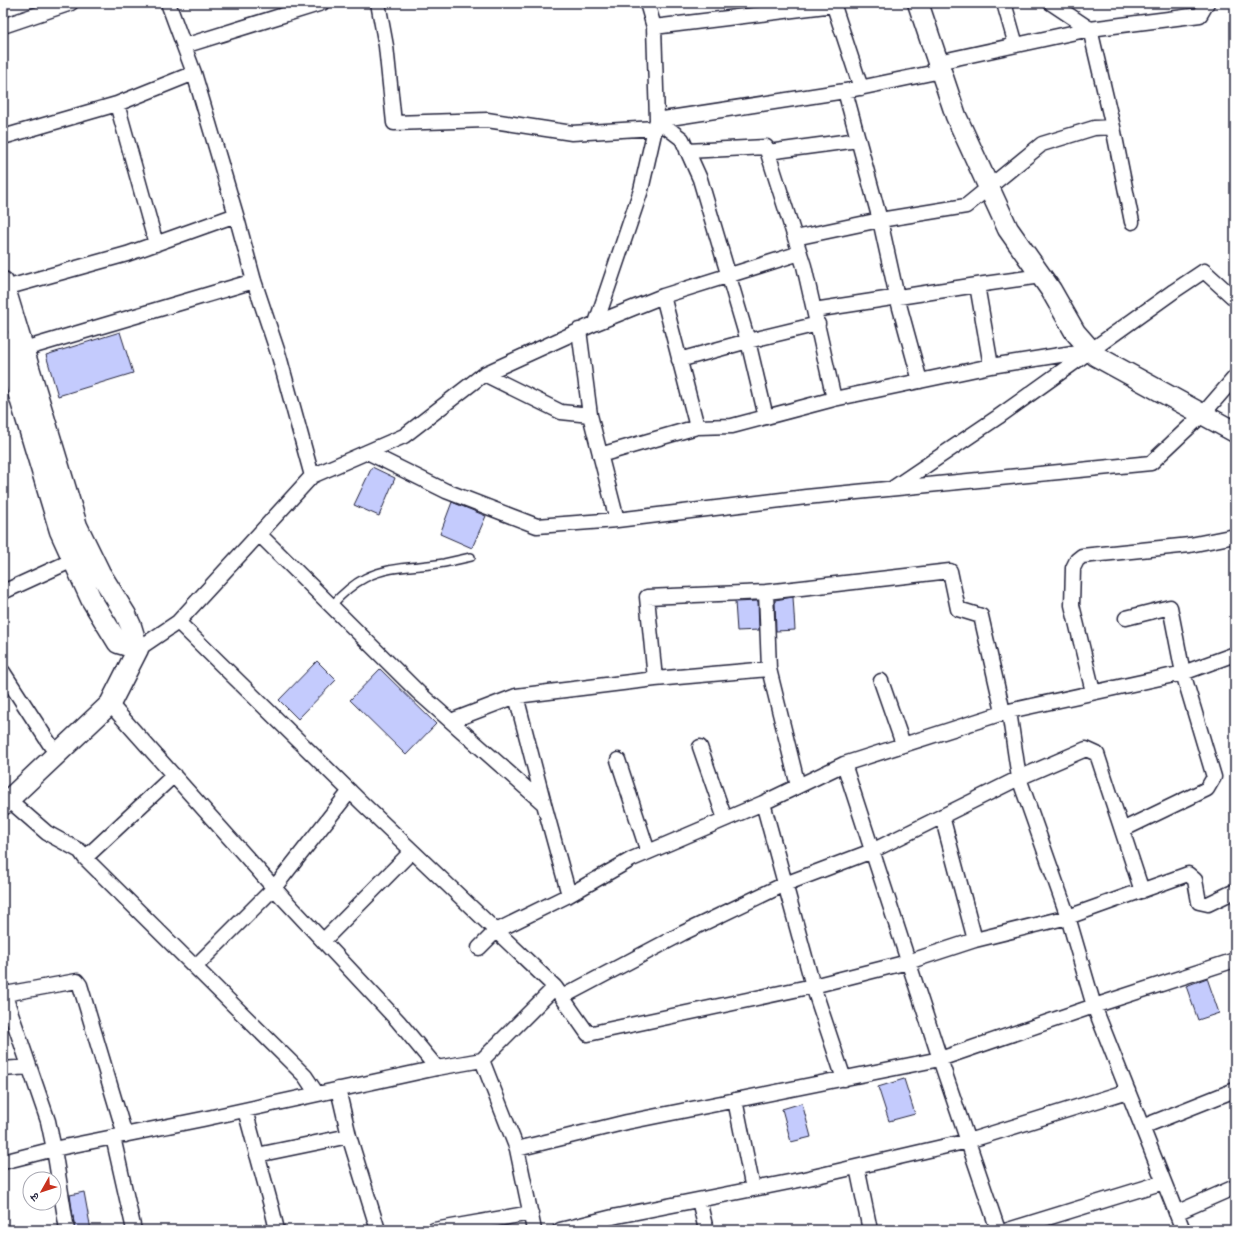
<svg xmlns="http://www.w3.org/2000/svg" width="1238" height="1233" font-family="Dekko,'Playpen Sans Deva',sans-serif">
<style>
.building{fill:#c4cbfd;stroke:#22223b}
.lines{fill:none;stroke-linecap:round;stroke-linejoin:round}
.lane-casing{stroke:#22223b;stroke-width:10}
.street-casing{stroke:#22223b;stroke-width:17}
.secondary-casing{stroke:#22223b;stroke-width:23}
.lane{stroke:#fff;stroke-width:7}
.street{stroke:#fff;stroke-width:14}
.secondary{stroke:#fff;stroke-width:20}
</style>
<rect width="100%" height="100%" fill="#fff"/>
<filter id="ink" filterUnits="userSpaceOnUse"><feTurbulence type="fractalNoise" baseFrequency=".025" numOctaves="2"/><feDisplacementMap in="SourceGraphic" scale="8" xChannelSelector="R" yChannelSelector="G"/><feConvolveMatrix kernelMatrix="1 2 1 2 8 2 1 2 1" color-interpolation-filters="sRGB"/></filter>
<g filter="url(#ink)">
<!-- building -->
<path class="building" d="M120,332L133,373L58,396L46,355Z
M372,467L395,478L379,516L354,505Z
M452,502L486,516L472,548L440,534Z
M793,597L795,630L776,631L775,600Z
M758,601L759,630L737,631L735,602Z
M317,661L336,680L298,719L279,700Z
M380,669L436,724L406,755L350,700Z
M1207,978L1219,1013L1198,1020L1186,986Z
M904,1079L915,1114L889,1121L878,1087Z
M802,1103L811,1137L791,1142L782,1109Z
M84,1192L91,1230H75L70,1195Z"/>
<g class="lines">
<!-- lane casing -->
<g class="lane-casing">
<path id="lane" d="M331,606C341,595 351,585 365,578C391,565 416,568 444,563C453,561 462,559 471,557"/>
</g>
<!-- street casing -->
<g class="street-casing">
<path id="street" d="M168,3L194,73L236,215L254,281L279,356L312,476
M378,3L386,46L394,123L487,120L572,133L655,128
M833,3L861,88
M1004,3L1016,45
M1051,3L1090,29L1113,127L1132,222
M3,26L71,3
M654,27L834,5
M184,46L322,3
M938,62L1090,29L1200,15L1207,3
M117,104L156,244
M657,120L682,139L700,179L748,341L766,417
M657,120L845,91
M3,137L117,104L194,73
M687,151L766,147L804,266L834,399
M768,152L858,140
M795,238L880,220L966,206L1042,144L1094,128L1113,127
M977,285L991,366
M5,288L127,254L236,215
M663,296L697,427
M814,310L977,285L1041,276
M596,323L663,296L800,253
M579,330L590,415
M24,349L254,281
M679,360L748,341L818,324
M484,374L596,323L641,190L657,120L654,27L647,3
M920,381L897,297L880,220L845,91L941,71
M367,452L446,491L537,526L617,520
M600,455L697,427L732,426L834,399L991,366L1091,350
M893,488L998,417L1174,291L1204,271L1235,299
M259,534L312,476L404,436L484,374L561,412L590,415L617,520L806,497L1151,463L1203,414L1235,377
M3,592L73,560
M178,622L259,534L418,692L544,804L569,895L496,931L479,948
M138,649L178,622L363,804L555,987L482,1060
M769,669L798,786
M3,672L51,746
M655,679L647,597L766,592
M881,681L903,744
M1093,692L1072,605L1073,568L1077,560L1082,556L1190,545L1235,536
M516,696L655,679L769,669L766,592L950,571L958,609L981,616L1003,712
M110,704L283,898L398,1021L437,1068L482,1060L517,1149L627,1122L940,1059L844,764L1009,711L1183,673L1235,654
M1009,711L1019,778L1086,749L1097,754L1142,891
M451,721L516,696L544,804
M700,747L725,819
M618,760L648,852
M9,800L47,833L80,851L85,858L305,1076L317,1094
M942,816L975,940
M1122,830L1207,789L1214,777L1183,673L1170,607L1126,618
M85,858L174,775
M569,895L632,859L763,803
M323,941L412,851
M195,967L274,888L350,791
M555,987L588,1034L813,986L908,962L975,940L1068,917L1019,778L872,851L785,884L683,933L562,997
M3,990L48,1121L54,1149L67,1230
M5,994L77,981L80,985L125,1135
M3,1069L29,1067
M844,1079L813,986L763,803L844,764
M338,1089L349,1136L378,1230
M735,1100L753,1189
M245,1110L272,1209L277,1230
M1142,1127L1235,1090
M113,1137L134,1230
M517,1149L534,1230
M257,1155L349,1136
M3,1162L54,1149L203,1119L437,1068
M857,1167L870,1230
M699,1200L706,1230
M1176,1213L1235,1187
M434,1230L531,1213
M560,1230L617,1216L804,1179L968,1141L1128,1091
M998,1230L940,1059L1094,1006L1235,960
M1008,1230L1164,1182
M1183,1230L1094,1006L1068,917L1188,874L1195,880L1199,902L1208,904L1235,891"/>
</g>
<!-- secondary casing -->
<g class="secondary-casing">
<path id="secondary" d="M918,3L956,116L1008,229L1051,290L1075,332L1096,356L1235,432
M3,282L77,526L100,573L126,615L131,626L138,649L110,704L3,805
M3,342L60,531L91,599L118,643L138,649"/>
</g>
<!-- lane -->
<use href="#lane" class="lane"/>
<!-- street -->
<use href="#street" class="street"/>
<!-- secondary -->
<use href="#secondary" class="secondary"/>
</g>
</g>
<!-- margin -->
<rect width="1238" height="1233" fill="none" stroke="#fff" stroke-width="16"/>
<rect x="8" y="8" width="1222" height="1217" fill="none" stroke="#22223b" stroke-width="1.5" filter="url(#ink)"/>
<!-- north arrow -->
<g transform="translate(42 1191) rotate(231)"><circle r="19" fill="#ffffff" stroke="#a7a7b1"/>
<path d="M0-3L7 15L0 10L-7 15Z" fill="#c8321e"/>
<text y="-6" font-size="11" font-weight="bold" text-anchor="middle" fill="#22223b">उ</text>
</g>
</svg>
